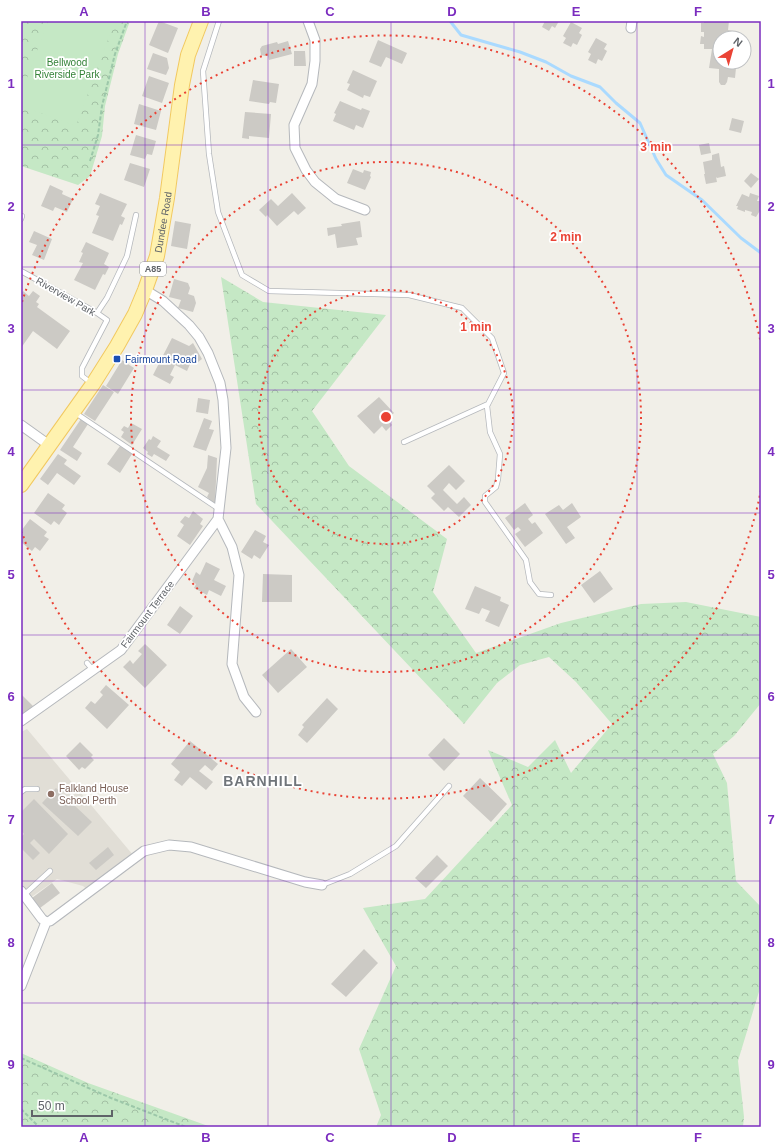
<svg xmlns="http://www.w3.org/2000/svg" width="782" height="1148" font-family="Arial,sans-serif">
<style>
.education{fill:#e1ded6}
.forest{fill:url(#forest-crowns)}
.pitch{fill:#c5e8c5}
.lines{fill:none;stroke-linecap:round;stroke-linejoin:round}
.stream{stroke:#aadaff;stroke-width:3}
.building{fill:#cccac5}
.service-casing{stroke:#b5b8bc;stroke-width:6}
.minor-casing{stroke:#b5b8bc;stroke-width:11}
.primary-casing{stroke:#f2c960;stroke-width:16}
.path{stroke:#9cc7a9;stroke-width:2;stroke-dasharray:4 2;stroke-linecap:butt}
.service{stroke:#fff;stroke-width:4.5}
.minor{stroke:#fff;stroke-width:9}
.primary{stroke:#fff2af;stroke-width:14}
.grid{fill:none;stroke:#7b2cbf;stroke-width:1;stroke-opacity:0.55}
.ring{fill:none;stroke:#ea4335;stroke-width:2;stroke-dasharray:2 4}
.transit-dot{fill:#1a4fb4;stroke:#fff;stroke-width:1.5}
.education-dot{fill:#8d6e63;stroke:#fff;stroke-width:1.5}
.labels{text-anchor:middle;stroke-width:3.5;stroke-linejoin:round;paint-order:stroke}
.shield{fill:#fff;stroke:#8f9295;stroke-width:1}
.shield-label{font-size:9px;font-weight:bold;fill:#5f6368}
.park-label{font-size:10px;fill:#348238;stroke:#fff}
.street-label{font-size:10px;fill:#5f6368;stroke:#fff}
.transit-label{font-size:10px;fill:#164399;stroke:#fff;text-anchor:start}
.education-label{font-size:10px;fill:#785e54;stroke:#fff;text-anchor:start}
.district-label{font-size:14px;font-weight:bold;letter-spacing:1px;fill:#70757a;stroke:#fff}
.centre{fill:#ea4335;stroke:#fff;stroke-width:2}
.ring-label{font-size:12px;text-anchor:middle;font-weight:bold;fill:#ea4335;stroke:#fff;stroke-width:3.5;stroke-linejoin:round;paint-order:stroke}
.neatline{fill:none;stroke:#7b2cbf;stroke-width:1.5}
.grid-label{font-size:13px;text-anchor:middle;font-weight:bold;fill:#7b2cbf}
</style>
<defs>
<pattern id="forest-crowns" width="20" height="18" patternUnits="userSpaceOnUse"><rect width="20" height="18" fill="#c5e8c5"/><path d="M2 6a3 3 0 1 1 6 0M12 15a3 3 0 1 1 6 0" fill="none" stroke="#a3c0a4"/></pattern>
</defs>
<rect width="100%" height="100%" fill="#f1efe8"/>
<!-- education -->
<path class="education" d="M27,729L133,855L88,890L83,886L57,879L30,898L21,885V732Z"/>
<!-- forest -->
<path class="forest" d="M21,21H130L118,54L105,106L102,136L90,176L78,185L21,166Z
M221,277L263,302L386,315L312,411L349,466L447,539L433,592L476,653L561,623L641,604L686,602L761,617V703L734,736L713,754L727,783L736,881L761,907V985L738,1061L744,1117L743,1127H376L381,1115L359,1049L396,966L363,908L425,899L512,805L488,750L528,767L555,740L571,773L612,724L576,682L549,657L520,665L497,683L464,724L256,504Z
M21,1053L88,1083L211,1127H21Z"/>
<!-- pitch -->
<path class="pitch" d="M48,21H115L76,126L21,106V94Z"/>
<g class="lines">
<!-- stream -->
<path class="stream" d="M450,21L461,35L520,52L546,62L571,76L600,87L616,103L640,123L656,159L666,175L702,200L741,238L761,253"/>
</g>
<!-- building -->
<path class="building" d="M159,21L178,28L168,53L149,45Z
M545,21H559L555,28L552,26L549,31L542,27Z
M704,21H729L728,30L733,31V38H720V62H730V67L736,68L735,78L728,77L727,82L725,85H721L719,82V69L709,68L712,49H704V44H700L701,36L704,37V32H701V23H704Z
M571,22L582,28L579,33L582,35L577,45L573,43L571,47L563,43L566,38L563,36Z
M596,38L607,44L604,49L607,51L602,61L598,59L596,64L588,60L591,54L588,52Z
M378,40L407,53L402,64L386,57L381,67L369,62Z
M288,41L292,54L269,60L268,56H265L261,55L260,49L262,46L277,42L278,44Z
M294,51H305L306,66H294Z
M153,53L167,58L169,68L166,75L147,69Z
M353,70L377,81L370,97L364,95L363,98L347,90L350,84L347,83Z
M149,76L169,83L162,103L142,96Z
M253,80L279,84L276,103L270,102L269,104L249,101Z
M340,101L361,110L362,108L370,111L363,128L356,125L354,130L333,121L336,114L334,113Z
M139,104L161,111L156,130L134,124Z
M245,112L271,114L269,138L249,136V139L242,138Z
M732,118L744,121L741,133L729,130Z
M136,135L156,141L152,155L147,154L145,159L130,155Z
M709,143L711,153L701,155L699,145Z
M719,153L721,167L724,166L726,176L717,178L716,177L717,182L706,184L704,174H705L703,162L712,160V155Z
M130,163L150,169L144,187L124,180Z
M353,169L363,173L364,170L371,172L370,176L371,177L365,190L347,183Z
M751,173L759,179L751,188L744,181Z
M50,185L63,191L62,194L73,199L67,212L55,207L53,211L41,206Z
M100,193L127,204L121,216L125,218L122,225L120,224L113,241L92,233L99,216L96,215L100,206L95,204Z
M292,193L306,208L298,215L294,211L277,226L267,215L266,217L259,210L271,199L278,206Z
M750,193L759,196L757,201H761V209L756,217L751,215L752,212L745,210V212L737,209L738,206H736L742,194L749,197Z
M175,221L191,224L187,249L171,246Z
M360,221L362,237L356,238L358,245L337,248L335,234L328,236L327,228L342,226L341,224Z
M34,231L52,239L44,260L32,255L37,245L29,242Z
M86,242L109,253L104,264L109,267L105,275L103,274L95,290L74,280L83,263L79,262L83,253L81,252Z
M174,279L188,283L190,288L188,294L194,296L196,303L193,312L178,308L181,300L169,297Z
M23,291L29,296L33,291L40,296L36,302L39,304L37,307L70,331L57,349L33,331L21,348V294Z
M172,338L189,346L193,343L202,359L198,362L193,354L186,360L191,362L187,371L175,365L170,375L174,377L170,384L153,375Z
M122,360L134,368L118,394L106,386Z
M103,385L114,392L95,421L84,414Z
M379,397L394,413L387,419L392,425L386,431L382,426L374,434L357,416Z
M198,398L210,400L208,414L196,412Z
M204,418L212,421L209,429L214,430L206,451L193,447Z
M81,419L88,424L73,447L82,453L77,461L60,450Z
M131,423L142,429L132,445L121,437L124,432L121,430L124,426L128,428Z
M153,436L161,441L157,447L170,455L166,461L154,454L152,457L147,454L148,452L143,448L149,439L151,440Z
M120,446L132,454L120,473L107,464Z
M58,454L67,460L64,464L81,476L74,485L57,473L48,485L40,479Z
M208,455L217,458L215,504L207,497L209,493L198,487L207,468Z
M449,465L465,481L456,490L449,483L443,490L457,504L464,497L471,505L459,517L448,507L444,511L431,498L435,494L427,486Z
M48,493L65,505L62,509L67,513L59,525L54,521L51,525L34,513Z
M525,503L533,515L528,519L532,524L535,522L543,533L525,547L515,534L521,530L518,527L514,530L505,518Z
M572,503L581,517L567,527L575,538L566,544L545,514L559,505L563,510Z
M193,511L203,519L200,524L203,526L190,545L177,536L184,525L180,522L185,516L189,518Z
M30,519L47,532L44,536L49,539L40,551L35,547L32,551L21,542V531Z
M255,530L266,536L263,542L269,545L260,559L254,555L252,559L241,552Z
M206,562L220,569L214,580L226,586L221,596L209,590L207,595L194,588L196,584L192,581L196,572L200,575Z
M600,571L613,589L594,603L581,585Z
M263,574L292,575V602H262Z
M475,586L501,597L500,601L509,605L499,627L485,621L490,611L482,608L479,614L465,609Z
M180,606L193,616L180,634L167,625Z
M145,644L167,665L145,688L123,667L130,660L133,664L142,654L138,651Z
M291,649L307,667L278,693L262,675Z
M106,685L129,705L107,729L85,708L91,701L95,704L103,695L100,692Z
M21,694L33,706L23,715L21,713Z
M327,698L338,709L307,743L298,735L304,727L302,725Z
M444,738L460,754L444,771L428,755Z
M190,741L218,764L212,771L205,765L199,771L213,782L206,790L190,777L182,786L174,780L180,772L171,764Z
M80,742L93,755L91,757L94,760L85,769L82,767L79,770L66,756Z
M480,778L507,804L491,822L463,796Z
M56,788L92,822L78,836L42,803Z
M34,799L68,834L49,854L34,839L30,843L40,853L33,860L21,848V837L24,834L21,830V812Z
M108,847L114,855L96,870L89,863Z
M437,855L448,866L426,888L415,878Z
M52,883L60,893L40,908L32,898Z
M364,949L378,963L346,997L331,984Z"/>
<g class="lines">
<!-- service casing -->
<g class="service-casing">
<path id="service" d="M219,21L203,71L209,154L218,212L242,275L269,291L409,295L462,308L492,338L504,373L487,406L490,432L500,454L498,479L496,487L485,496V502L526,560L530,582L539,594L551,595
M21,219L22,216
M21,271L97,313L107,320L82,368V376L91,383
M97,313L107,298L127,256L136,215
M74,412L219,509
M404,442L488,404
M87,663L93,670
M21,792L25,789H37
M322,885L350,874L396,846L449,786
M24,895L50,871"/>
</g>
<!-- minor casing -->
<g class="minor-casing">
<path id="minor" d="M308,21L315,40V61L312,84L294,125L295,148L306,170L315,182L336,199L365,210
M631,28L632,21
M145,290L163,301L189,325L199,337L208,353L220,383L223,400L226,448L218,519L232,547L239,575L232,664L244,697L256,712
M21,425L49,445
M21,721L121,650L218,519
M21,891L42,919L46,922L50,921L144,851L169,845L191,847L305,882L322,885
M21,986L46,922"/>
</g>
<!-- primary casing -->
<g class="primary-casing">
<g id="primary">
<path id="s1" d="M21,485L93,384L117,346L135,314L145,290L157,256L167,198L182,85L188,55L201,21"/>
</g>
</g>
<!-- path -->
<path class="path" d="M90,161L98,135L102,106L115,54L127,21
M21,1058L111,1098L186,1127
M21,1109L39,1127"/>
<!-- service -->
<use href="#service" class="service"/>
<!-- minor -->
<use href="#minor" class="minor"/>
<!-- primary -->
<use href="#primary" class="primary"/>
</g>
<!-- grid -->
<path class="grid" d="M145,21V1127M268,21V1127M391,21V1127M514,21V1127M637,21V1127M21,145H761M21,267H761M21,390H761M21,513H761M21,635H761M21,758H761M21,881H761M21,1003H761"/>
<!-- distance rings -->
<g class="ring">
<circle cx="386" cy="417" r="127"/>
<circle cx="386" cy="417" r="255"/>
<path d="M761 490A382 382 0 0 1 22 532M22 302A382 382 0 0 1 761 344"/>
</g>
<!-- markers -->
<rect class="transit-dot" x="113" y="355" width="8" height="8" rx="2"/>
<circle class="education-dot" cx="51" cy="794" r="4"/>
<g class="labels">
<!-- shield labels -->
<rect class="shield" x="140" y="262" width="26" height="14" rx="3"/>
<g class="shield-label">
<text x="153" y="272">A85</text>
</g>
<!-- park labels -->
<g class="park-label">
<text x="67" y="66">Bellwood<tspan x="67" dy="12">Riverside Park</tspan></text>
</g>
<!-- street labels -->
<g class="street-label">
<text dy="4" stroke="none"><textPath href="#s1" startOffset="302">Dundee Road</textPath></text>
<text transform="translate(66 296) rotate(30)" y="4">Riverview Park</text>
<text transform="translate(147 614) rotate(-53)" y="4">Fairmount Terrace</text>
</g>
<!-- transit labels -->
<g class="transit-label">
<text x="125" y="363">Fairmount Road</text>
</g>
<!-- education labels -->
<g class="education-label">
<text x="59" y="792">Falkland House<tspan x="59" dy="12">School Perth</tspan></text>
</g>
<!-- district labels -->
<g class="district-label">
<text x="263" y="786">BARNHILL</text>
</g>
</g>
<circle cx="386" cy="417" r="6" class="centre"/>
<g class="ring-label">
<text x="656" y="151">3 min</text>
<text x="566" y="241">2 min</text>
<text x="476" y="331">1 min</text>
</g>
<!-- border -->
<rect width="782" height="1148" fill="none" stroke="#ffffff" stroke-width="44"/>
<!-- north arrow -->
<g transform="translate(732 50) rotate(37)"><circle r="19" fill="#ffffff" stroke="#bfc1c3"/>
<path d="M0-3L7 15L0 10L-7 15Z" fill="#ea4335"/>
<text y="-6" font-size="11" font-weight="bold" text-anchor="middle" fill="#5f6368">N</text>
</g>
<!-- scale -->
<path d="M32 1110v6h80v-6" fill="none" stroke="#5f6368" stroke-width="2"/>
<text x="38" y="1110" font-size="12" fill="#5f6368" stroke="#ffffff" stroke-width="3" paint-order="stroke">50 m</text>
<rect x="22" y="22" width="738" height="1104" class="neatline"/>
<g class="grid-label">
<text x="84" y="16">A</text>
<text x="206" y="16">B</text>
<text x="330" y="16">C</text>
<text x="452" y="16">D</text>
<text x="576" y="16">E</text>
<text x="698" y="16">F</text>
<text x="11" y="88">1</text>
<text x="771" y="88">1</text>
<text x="11" y="211">2</text>
<text x="771" y="211">2</text>
<text x="11" y="333">3</text>
<text x="771" y="333">3</text>
<text x="11" y="456">4</text>
<text x="771" y="456">4</text>
<text x="11" y="579">5</text>
<text x="771" y="579">5</text>
<text x="11" y="701">6</text>
<text x="771" y="701">6</text>
<text x="11" y="824">7</text>
<text x="771" y="824">7</text>
<text x="11" y="947">8</text>
<text x="771" y="947">8</text>
<text x="11" y="1069">9</text>
<text x="771" y="1069">9</text>
<text x="84" y="1142">A</text>
<text x="206" y="1142">B</text>
<text x="330" y="1142">C</text>
<text x="452" y="1142">D</text>
<text x="576" y="1142">E</text>
<text x="698" y="1142">F</text>
</g>
</svg>
